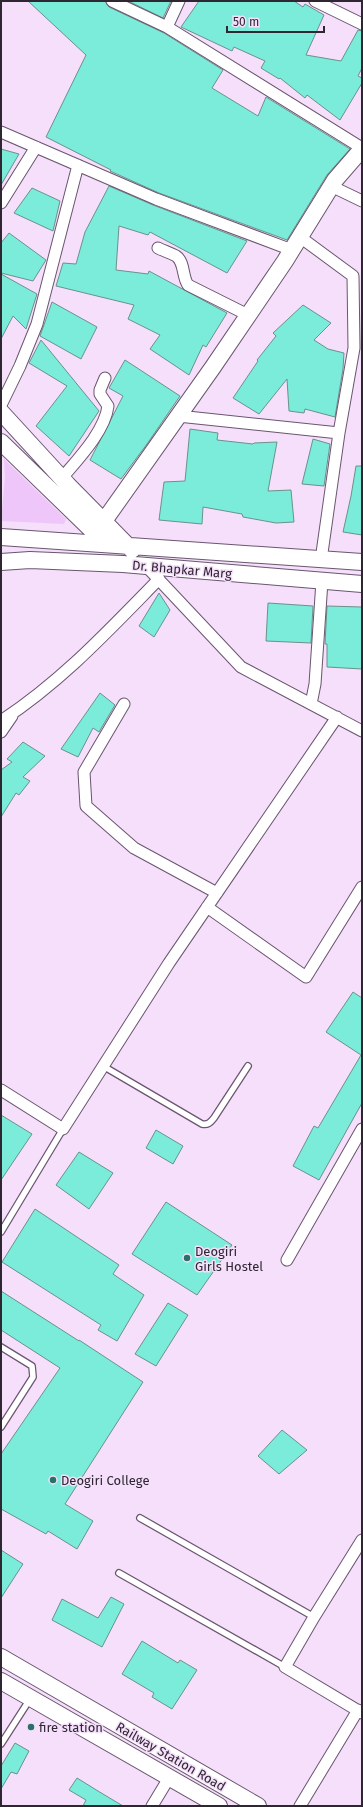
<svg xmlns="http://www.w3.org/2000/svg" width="363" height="1807" font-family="'Fira Sans',sans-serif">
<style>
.green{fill:#efc6fa}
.building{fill:#7bebda;stroke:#6a928b}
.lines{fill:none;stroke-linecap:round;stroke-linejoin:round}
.lane-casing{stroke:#6a566f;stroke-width:8}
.street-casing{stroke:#6a566f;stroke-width:13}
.secondary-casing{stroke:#6a566f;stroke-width:18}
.lane{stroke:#fff;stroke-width:5.5}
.street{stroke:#fff;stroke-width:11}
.secondary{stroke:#fff;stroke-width:16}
.poi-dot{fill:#2a7066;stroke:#f5dffb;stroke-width:1.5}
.labels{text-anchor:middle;stroke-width:3;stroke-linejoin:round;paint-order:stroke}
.street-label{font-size:13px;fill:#2e2631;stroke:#f5dffb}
.poi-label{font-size:13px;fill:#2e2631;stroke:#f5dffb;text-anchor:start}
</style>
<rect width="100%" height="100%" fill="#f5dffb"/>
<!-- green -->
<path class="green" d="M4,459L66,519L64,524L1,521L5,476Z"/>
<!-- building -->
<path class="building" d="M28,1H105L109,7L164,33L223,70L212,88L258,116L266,97L350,149L327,175L287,240L159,193L110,171L111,170L46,137L86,55Z
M128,1H171L163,18Z
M199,1H294L303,7L305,4L324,15L306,55L341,61L358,30L362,31V68L358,76L362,78V83L340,120L307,95L305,98L280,78L279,79L261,68L265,61L234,47L232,51L181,27Z
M1,149L19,154L1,185Z
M109,186L153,205L247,241L227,273L150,232L148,235L119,226L116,270L148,274L149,271L227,313L206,347L203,345L189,375L150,349L160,335L128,319L134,305L56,286L63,263L76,264L85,232Z
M32,188L60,201L53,231L14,213Z
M9,233L46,260L33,281L1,273V243Z
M1,274L37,294L26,329L13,316L1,339Z
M52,302L97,327L81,359L40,336Z
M303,305L331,323L314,340L328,349L344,353L343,369L335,417L305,409L304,413L289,411L287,379L259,414L233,398L258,361L257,360L276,336L273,333Z
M41,340L99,411L69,456L36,426L67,386L29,363Z
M125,360L180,396L147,444L121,479L90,460L123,396L109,388Z
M190,429L218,433L217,440L253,444L254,443L277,442L268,491L291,490L294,522L276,523L243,517L242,514L203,507L202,524L159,520L164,482L185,481Z
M313,439L330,444L324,486L302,484Z
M356,466H362V535L343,532L351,496Z
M159,593L170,610L154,637L139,626Z
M268,603L313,606L311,643L266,641Z
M327,606L362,607V669L327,667V644H325Z
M100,693L115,705L99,732L93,728L78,757L61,749Z
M23,742L45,756L23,777L30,781L19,795L16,793L1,817V770L12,762L7,759Z
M353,992L362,998V1103L319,1180L293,1166L314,1126L318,1128L361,1055L326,1032Z
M1,1115L32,1134L1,1180Z
M156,1130L183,1146L173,1164L146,1148Z
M79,1152L113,1173L89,1209L56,1185Z
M166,1202L232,1245L197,1295L132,1254Z
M35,1209L119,1265L113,1274L144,1295L117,1341L98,1330L101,1325L2,1262Z
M1,1291L79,1341V1340L143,1382L65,1504L93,1521L77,1549L48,1531L46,1534L1,1509V1454L60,1368L1,1330Z
M168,1303L188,1315L156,1366L135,1354Z
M282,1430L307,1450L279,1474L258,1456Z
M1,1550L23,1564L1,1598Z
M111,1597L124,1604L102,1647L52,1620L62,1599L98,1618Z
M142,1641L178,1663L180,1660L197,1670L172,1709L152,1697L154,1693L122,1674Z
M15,1743L29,1751L17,1774L11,1772L1,1789V1766Z
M77,1778L98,1791L123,1806H83L86,1800L69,1790Z"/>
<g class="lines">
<!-- lane casing -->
<g class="lane-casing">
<path id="lane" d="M103,1066L202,1124C208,1125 210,1123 214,1118L248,1066
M1,1232L63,1129
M1,1347L32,1366L33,1377L1,1427
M140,1518L314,1617
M119,1573L285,1667
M1,1744L30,1699"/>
</g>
<!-- street casing -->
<g class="street-casing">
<path id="street" d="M112,1L167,27L362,148
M315,1L362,24
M167,27L179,1
M1,132L156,199L292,250
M331,186L362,201
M1,203L36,147
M300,237L353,276L354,348L339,433L321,560
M158,248C164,251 171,253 176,256C185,262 182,277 188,285L248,315
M1,405L20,366L37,324L78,165
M178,416L339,433
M62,478C78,459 105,431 108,406L100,394V390L105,378
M146,566L241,667L362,731
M124,704L84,772L86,806L134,848L217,893
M311,704L315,684L322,581
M1,721C62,681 108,631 159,579
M1,732L12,716
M207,907L306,977L362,887
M1,1090L63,1129L169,963L337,717
M287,1260L362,1129
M362,1540L314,1617L285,1667L362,1713
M152,1806L169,1778
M300,1806L358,1710"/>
</g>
<!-- secondary casing -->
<g class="secondary-casing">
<path id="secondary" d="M1,412L68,485L132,550
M1,442L101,539
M93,532L104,521L213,367L285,261L335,180L362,149
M1,537L362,562
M1,562L30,560L123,564L362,584
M1,1657L258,1806
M1,1681L219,1806"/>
</g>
<!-- lane -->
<use href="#lane" class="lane"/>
<!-- street -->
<use href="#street" class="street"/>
<!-- secondary -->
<use href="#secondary" class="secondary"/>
</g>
<!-- markers -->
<g class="poi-dot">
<circle cx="187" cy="1258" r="4"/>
<circle cx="53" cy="1480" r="4"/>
<circle cx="31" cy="1727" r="4"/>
</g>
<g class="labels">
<!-- street labels -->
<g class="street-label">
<text transform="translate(182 569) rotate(5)" y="5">Dr. Bhapkar Marg</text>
<text transform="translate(171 1756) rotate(30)" y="5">Railway Station Road</text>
</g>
<!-- poi labels -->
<g class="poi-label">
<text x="195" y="1256">Deogiri<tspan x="195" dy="15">Girls Hostel</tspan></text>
<text x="61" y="1485">Deogiri College</text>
<text x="39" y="1732">fire station</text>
</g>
</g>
<!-- border -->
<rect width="363" height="1807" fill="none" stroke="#2e2631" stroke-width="4"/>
<!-- scale -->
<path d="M227 26v6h97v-6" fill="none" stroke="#2e2631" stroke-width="2"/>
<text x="233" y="26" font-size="12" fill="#2e2631" stroke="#f5dffb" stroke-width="3" paint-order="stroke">50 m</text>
</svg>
